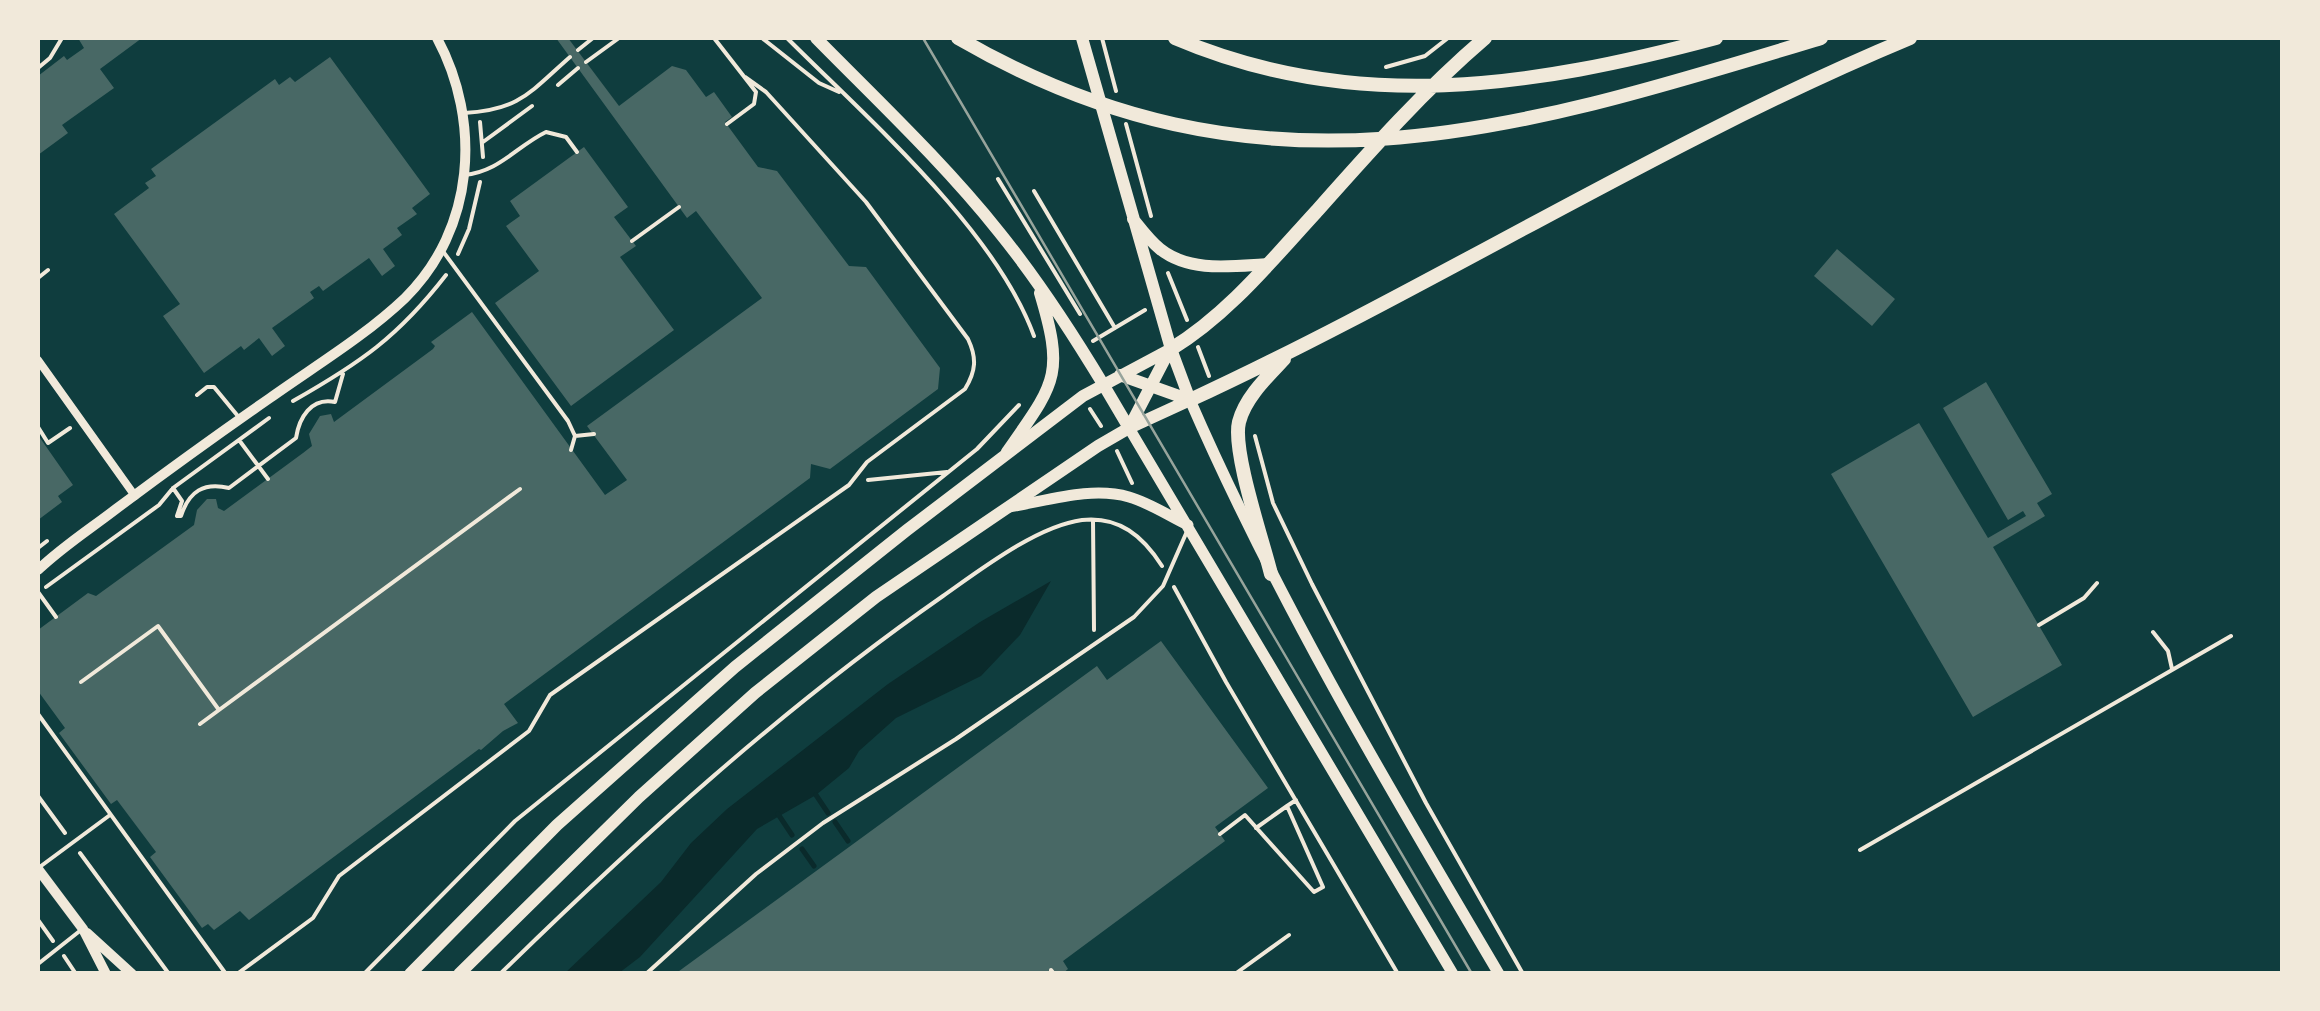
<svg xmlns="http://www.w3.org/2000/svg" width="2320" height="1011" font-family="Lato,sans-serif">
<style>
.water{fill:#0a2a2b}
.lines{fill:none;stroke-linecap:round;stroke-linejoin:round}
.stream{stroke:#0a2a2b;stroke-width:5}
.building{fill:#486865}
.path{stroke:#f1e9da;stroke-width:4}
.service{stroke:#f1e9da;stroke-width:4}
.minor{stroke:#f1e9da;stroke-width:8}
.tertiary{stroke:#f1e9da;stroke-width:10}
.secondary{stroke:#f1e9da;stroke-width:11}
.primary{stroke:#f1e9da;stroke-width:12}
.trunk{stroke:#f1e9da;stroke-width:12}
.motorway{stroke:#f1e9da;stroke-width:14}
.tram{stroke:#97a49c;stroke-width:2.5}
</style>
<rect width="100%" height="100%" fill="#0f3d3e"/>
<!-- water -->
<path class="water" d="M1051,581L1020,635L981,676L896,718L859,751L849,768L816,795L757,829L640,957L619,973H565L661,882L691,843L727,809L888,684L980,622Z"/>
<g class="lines">
<!-- stream -->
<path class="stream" d="M816,795L828,813
M778,814L792,835
M835,822L848,841
M802,849L814,866"/>
</g>
<!-- building -->
<path class="building" d="M78,38H142L100,69L114,88L62,125L68,133L38,155V76L64,56L67,60L84,48Z
M556,38H568L619,106L672,66L686,70L706,97L714,92L732,117L725,122L758,167L777,171L849,266L866,267L940,368L938,389L830,469L811,464L810,478L504,704L518,723L503,731L481,750L479,749L249,920L240,911L214,930L208,924L202,928L150,857L156,852L117,800L111,804L59,733L65,728L38,691V630L88,593L96,596L194,525L197,510L207,499H216L218,508L224,511L303,453L312,446L309,434L320,416L331,414L334,422L433,349L435,346L431,342L472,312L605,495L627,480L587,426L762,298L696,211L687,218Z
M330,57L430,194L412,208L417,214L397,228L402,235L383,249L395,266L382,276L369,258L323,291L319,286L310,292L314,298L272,328L285,346L272,356L259,338L244,350L241,346L204,373L163,316L180,304L114,214L149,188L145,183L156,176L151,169L275,79L279,85L290,77L295,82Z
M584,147L628,207L614,217L636,246L620,257L674,330L571,406L495,303L539,271L506,226L520,216L510,201Z
M1837,249L1895,299L1872,326L1814,276Z
M1986,382L2052,494L2037,503L2045,516L1993,547L2062,665L1973,717L1831,474L1919,423L1988,538L2026,516L2023,511L2008,520L1943,408Z
M38,435L73,485L58,496L62,502L38,520Z
M1161,641L1268,788L1215,827L1225,841L1063,961L1068,969L1062,974H675L1097,666L1107,680Z"/>
<g class="lines">
<!-- path -->
<path class="path" d="M762,38L819,83L839,92
M787,38C867,118 995,229 1034,336
M1102,38L1116,91
M586,62L619,38
M1386,67L1425,56L1448,38
M38,68L50,58L62,38
M558,85L578,68
M480,122L483,157
M1126,124L1151,216
M483,142L532,106
M998,179L1080,314
M1034,191L1115,328
M632,241L679,207
M458,254L469,229L480,182
M1168,273L1187,320
M1093,341L1145,310
M1198,347L1209,376
M293,401C360,363 398,337 446,275
M1090,409L1101,426
M38,427L48,443L70,428
M1255,436L1273,503L1312,584L1426,803L1523,974
M239,440L268,479
M1117,451L1132,483
M868,480L947,472
M173,488L182,501L177,516H181C189,491 204,482 229,488L296,438C299,418 311,397 335,402L343,374
M1093,520L1094,630
M38,548L47,541
M46,587L159,505L173,488L269,418
M1174,587L1226,682L1398,974
M2039,625L2084,598L2097,583
M2153,632L2168,651L2172,669
M38,796L65,833
M1256,828L1287,806
M1220,834L1245,815L1314,892L1323,887L1287,806L1296,800
M1860,850L2231,636
M80,853L169,974
M38,920L53,941
M64,956L76,974
M364,974L515,821L977,449L1019,405
M500,974C639,838 784,707 943,596C980,570 1037,526 1082,520C1119,516 1143,536 1162,566
M1051,974V970L1054,974"/>
<!-- service -->
<path class="service" d="M714,38L756,92L754,104L727,124
M578,50L593,38
M464,113C520,110 530,92 570,57
M464,175C499,172 517,146 546,132L566,137L577,152
M442,250L568,421L575,436L571,450
M38,278L48,270
M197,395L207,387H214L237,415
M575,436L594,434
M38,592L56,617
M81,682L158,626L219,710L520,489
M38,714L226,974
M200,724L219,710
M41,866L110,815
M38,964L81,930
M237,974L313,918L339,876L529,731L550,695L849,485L867,462L965,389C976,371 977,358 968,339L866,202L766,92L745,77
M646,974L756,874L823,823L956,739L1134,617L1163,586L1188,529
M1235,974L1289,935"/>
<!-- minor -->
<path class="minor" d="M38,360L135,496"/>
<!-- tertiary -->
<path class="tertiary" d="M38,570C62,547 90,529 116,509C167,471 218,434 270,398C315,366 365,336 405,298C475,229 482,122 437,38
M38,869L83,929L106,974
M87,933L132,974"/>
<!-- secondary -->
<path class="secondary" d="M1190,400C1277,600 1388,786 1499,974
M1129,428L1453,974
M1009,507C1047,501 1091,486 1129,497C1150,503 1169,516 1188,525"/>
<!-- primary -->
<path class="primary" d="M1171,349L1190,400
M1120,375L1190,400
M1103,384L1129,428
M1130,426L1169,351
M410,974L557,825L735,667L907,530L1083,396L1171,349
M459,974L639,797L755,693L876,597L1098,446L1129,428L1190,400"/>
<!-- trunk -->
<path class="trunk" d="M816,38C878,101 944,163 999,232C1038,280 1071,331 1103,384
M1082,38L1171,349
M1133,219C1141,229 1150,241 1160,249C1190,273 1233,266 1268,264
M1007,452C1055,383 1065,376 1040,293"/>
<!-- motorway -->
<path class="motorway" d="M958,38C1258,212 1513,132 1821,38
M1175,38C1355,115 1533,87 1716,38
M1171,349C1227,315 1271,261 1315,213C1370,151 1423,91 1485,38
M1190,400C1434,287 1662,141 1910,38
M1271,574C1263,541 1232,451 1239,422C1245,398 1267,377 1284,359"/>
<!-- tram -->
<path class="tram" d="M923,38L1472,974"/>
</g>
<!-- border -->
<rect width="2320" height="1011" fill="none" stroke="#f1e9da" stroke-width="80"/>
</svg>
